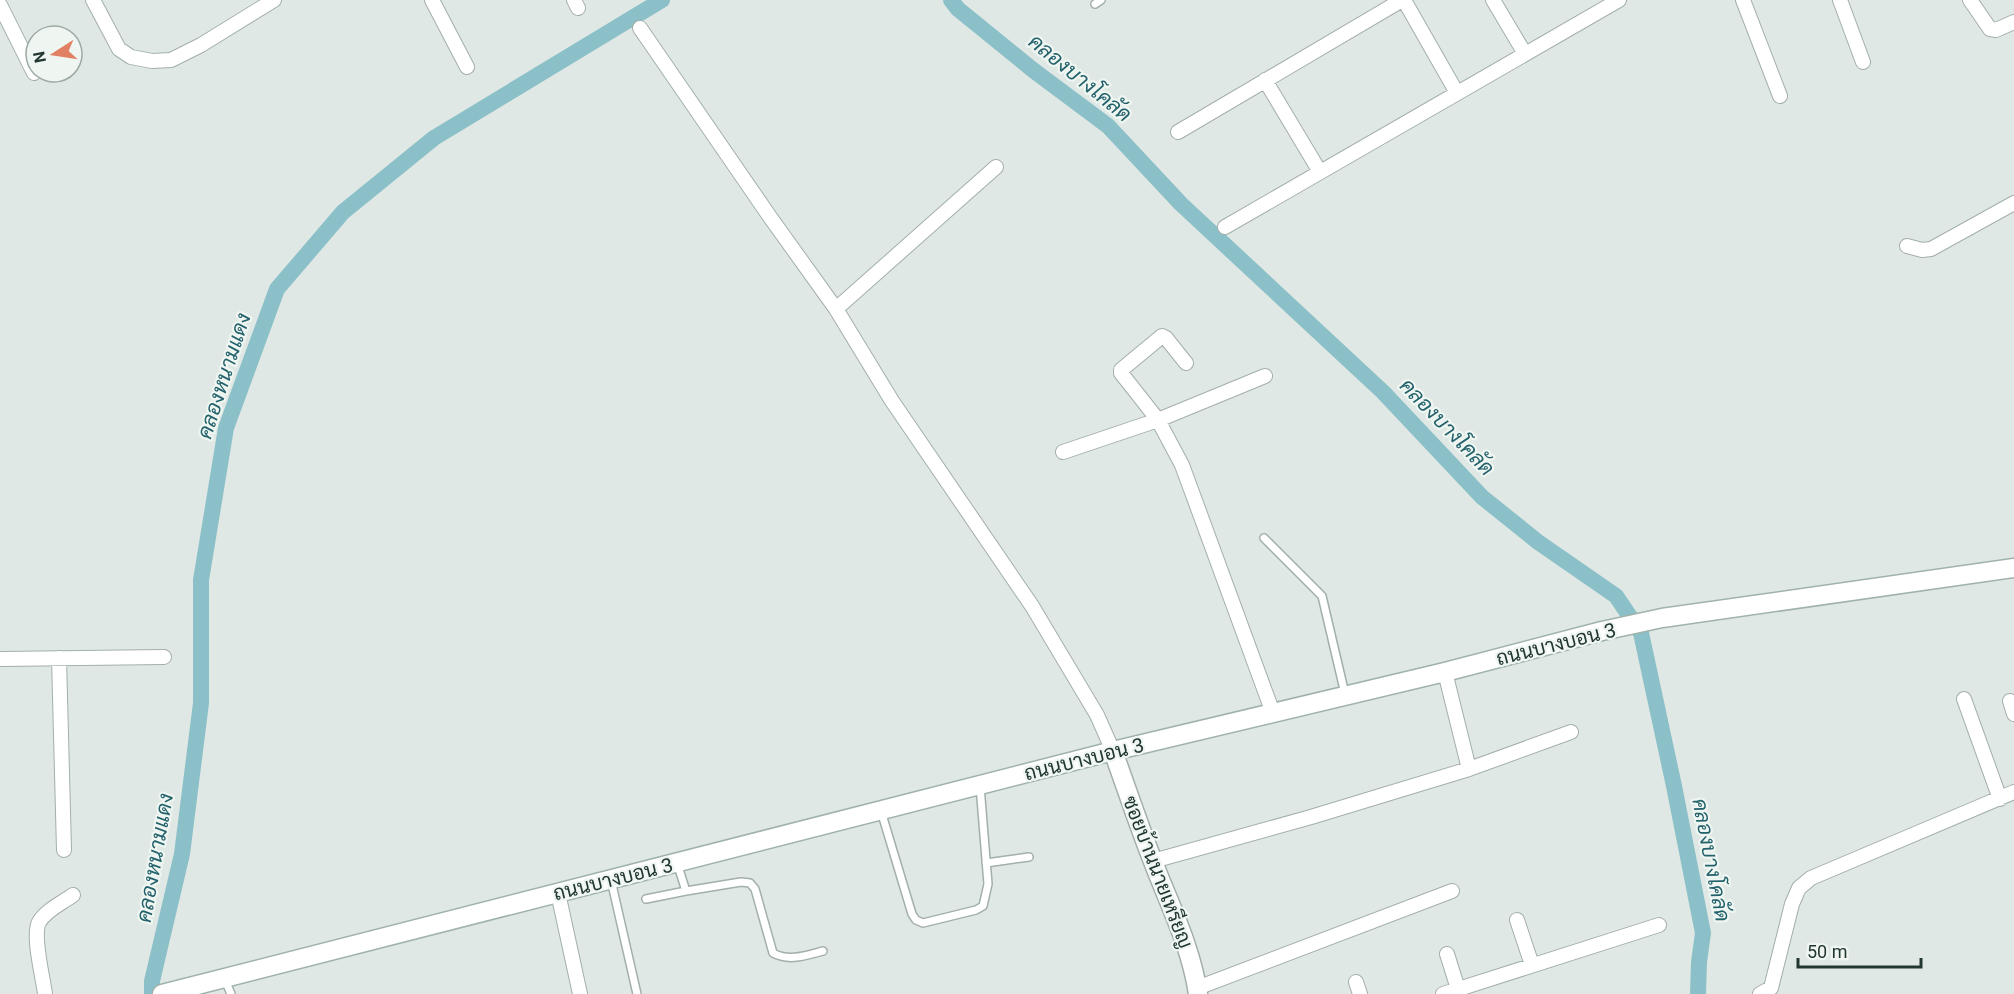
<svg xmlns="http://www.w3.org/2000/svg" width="2014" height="994" font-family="Roboto,Sarabun,sans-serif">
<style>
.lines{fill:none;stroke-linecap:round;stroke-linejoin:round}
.canal{stroke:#8cc0c8;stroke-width:16}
.service-casing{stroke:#a3afab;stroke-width:10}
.minor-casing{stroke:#a3afab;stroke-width:16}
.tertiary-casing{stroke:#a3afab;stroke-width:21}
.secondary-casing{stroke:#9fb3ab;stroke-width:21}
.service{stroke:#fff;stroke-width:7}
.minor{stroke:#fff;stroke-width:14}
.tertiary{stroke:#fff;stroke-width:18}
.secondary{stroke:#fff;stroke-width:18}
.labels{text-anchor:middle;stroke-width:4.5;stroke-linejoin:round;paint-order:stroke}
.street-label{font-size:20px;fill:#223731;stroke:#eff6f2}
.water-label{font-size:21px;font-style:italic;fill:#23616b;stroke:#eff6f2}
</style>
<rect width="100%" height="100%" fill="#dfe8e4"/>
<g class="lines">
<!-- canal -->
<path class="canal" d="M951,0L958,9L1033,70L1108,126L1181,204L1383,392L1482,497L1538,542L1616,596L1641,633L1674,786L1703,933L1699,962L1698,994
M152,994V981L182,854L201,703V580L226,428L277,289L343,212L434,138L662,0"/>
<!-- service casing -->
<g class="service-casing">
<path id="service" d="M1095,4L1101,0
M1264,538L1322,596L1345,694
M881,811L912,914L916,920L923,923L976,910L983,906L988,884L980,786
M677,863L686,891L741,882L750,883L755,889L773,953C789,962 807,955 823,951
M986,863L1029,857
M611,880L637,994
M646,899L686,891
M225,980L231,994"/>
</g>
<!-- minor casing -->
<g class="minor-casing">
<path id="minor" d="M93,0L119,49L131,57L152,61L171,60L201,45L274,0
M432,0L467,67
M574,0L578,8
M1404,0L1457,93
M1493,0L1525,54
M1743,0L1780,96
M1840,0L1863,62
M1970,0L1990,29L1996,30L2014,22
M0,5L34,73
M640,28L770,217L836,309L892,401L1032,606L1097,715L1113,751
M1265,80L1320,172
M1178,132L1402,0
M1225,227L1619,0
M1907,246L1922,250L1931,249L2014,203
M836,309L996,167
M1186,363L1166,338L1162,336L1121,370V373L1158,420L1182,465L1273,713
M1063,452L1158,420L1265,376
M59,658L64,850
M0,659L164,657
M1445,672L1469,769
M1964,699L2000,799
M2010,701L2014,714
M1153,861L1311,817L1469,769L1571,732
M558,893L580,994
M1517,920L1532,965
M1447,954L1458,989
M1356,982L1360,994
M1197,988L1452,891
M45,994C43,977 32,936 39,922C46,910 62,903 73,895
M1443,994L1659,925
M1760,994L1771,988L1792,904L1799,888L1811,878L2014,792"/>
</g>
<!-- tertiary casing -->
<g class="tertiary-casing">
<path id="tertiary" d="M1113,751C1126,787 1138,823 1152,859C1169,904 1191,946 1198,994"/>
</g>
<!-- secondary casing -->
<g class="secondary-casing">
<path id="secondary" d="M162,994L1113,751L1445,672L1602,631L1662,618L2014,568"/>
</g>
<!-- service -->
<use href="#service" class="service"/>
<!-- minor -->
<use href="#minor" class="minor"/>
<!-- tertiary -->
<use href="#tertiary" class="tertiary"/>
<!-- secondary -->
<use href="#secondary" class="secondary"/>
</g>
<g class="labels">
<!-- street labels -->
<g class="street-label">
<text transform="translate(1556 644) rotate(-14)" y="7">ถนนบางบอน 3</text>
<text transform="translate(1084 759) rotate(-14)" y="7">ถนนบางบอน 3</text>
<text transform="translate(1158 872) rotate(69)" y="7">ซอยบ้านนายเหรียญ</text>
<text transform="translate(613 879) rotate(-14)" y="7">ถนนบางบอน 3</text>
</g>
<!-- water labels -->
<g class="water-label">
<text transform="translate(1080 78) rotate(39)" y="7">คลองบางโคลัด</text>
<text transform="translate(224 376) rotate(-72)" y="7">คลองหนามแดง</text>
<text transform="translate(1447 427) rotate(46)" y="7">คลองบางโคลัด</text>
<text transform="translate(155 858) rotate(-80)" y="7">คลองหนามแดง</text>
<text transform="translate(1711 860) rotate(79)" y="7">คลองบางโคลัด</text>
</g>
</g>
<!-- north arrow -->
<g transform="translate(54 54) rotate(258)"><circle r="28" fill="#eff6f2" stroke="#9daaa5" stroke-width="1.5"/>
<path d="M0-4.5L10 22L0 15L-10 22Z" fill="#e28063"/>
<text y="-9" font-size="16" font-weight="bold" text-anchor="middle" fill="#223731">N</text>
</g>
<!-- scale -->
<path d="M1798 958v9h123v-9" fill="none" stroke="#223731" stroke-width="3"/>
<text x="1807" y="958" font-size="18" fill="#223731" stroke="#eff6f2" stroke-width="4.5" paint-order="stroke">50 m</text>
</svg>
